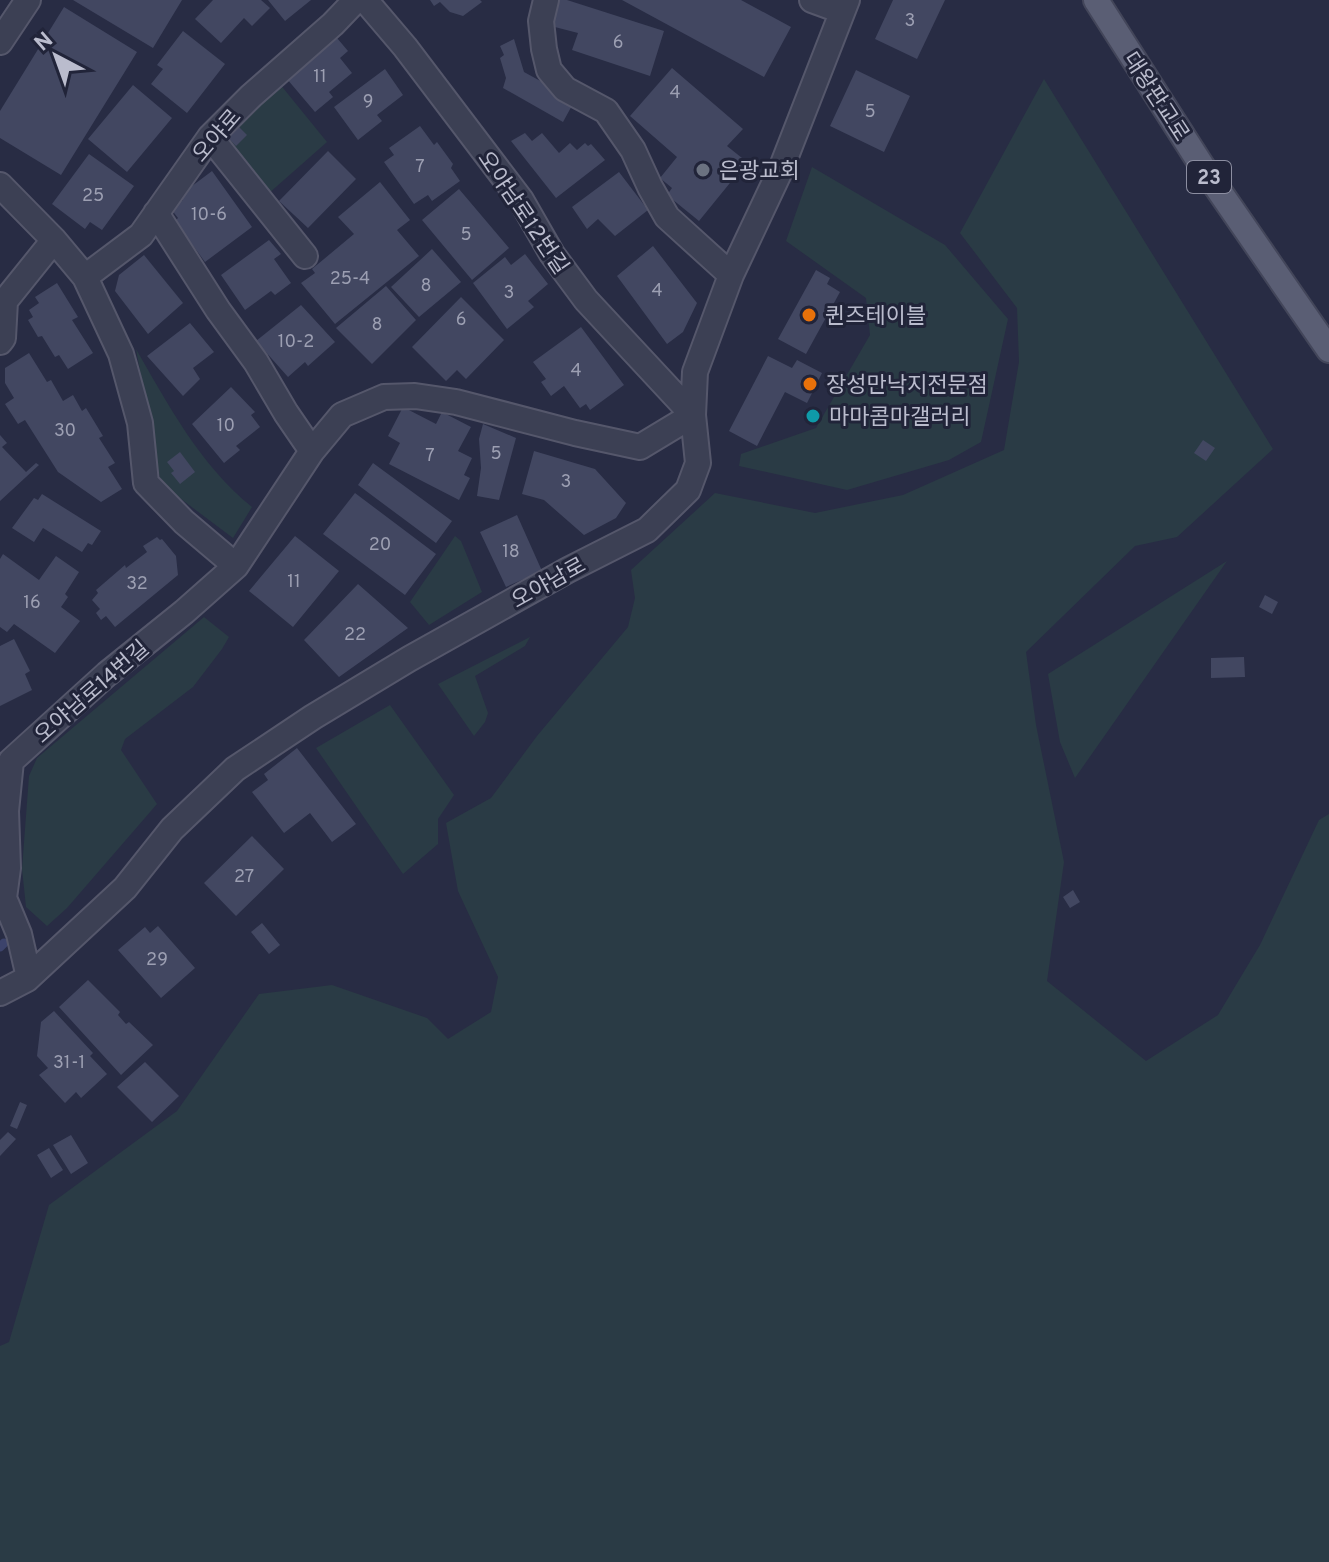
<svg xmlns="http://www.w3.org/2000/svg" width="1329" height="1562" font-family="Overpass,'Noto Sans KR',sans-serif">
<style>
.green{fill:#2a3b45}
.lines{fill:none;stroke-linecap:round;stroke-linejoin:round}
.stream{stroke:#3c436b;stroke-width:9}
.building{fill:#424761}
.minor-casing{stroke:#55576b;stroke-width:28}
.primary-casing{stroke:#43465a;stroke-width:28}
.minor{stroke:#3c4054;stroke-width:24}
.primary{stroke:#5a5e74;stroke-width:24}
.worship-dot{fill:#6b7280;stroke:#212439;stroke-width:3}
.food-dot{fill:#e8710a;stroke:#212439;stroke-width:3}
.culture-dot{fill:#0f9aa8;stroke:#212439;stroke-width:3}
.labels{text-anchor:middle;stroke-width:6;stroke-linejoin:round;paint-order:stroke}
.number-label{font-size:18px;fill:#9c9fb2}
.shield{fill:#212439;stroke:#8c8ea1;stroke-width:2}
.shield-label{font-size:20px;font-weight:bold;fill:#babccd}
.street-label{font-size:22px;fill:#babccd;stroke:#212439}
.poi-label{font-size:22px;fill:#babccd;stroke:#212439;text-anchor:start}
</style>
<rect width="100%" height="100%" fill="#282c44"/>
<!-- green -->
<path class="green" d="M1044,79L1273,449L1177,537L1135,546L1026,652L1036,725L1064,862L1047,981L1146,1061L1218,1015L1260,945L1319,820L1329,814V1562H0V1346L9,1342L49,1205L177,1111L259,994L332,985L427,1018L448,1039L491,1012L498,977L458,891L446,823L491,798L537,736L628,627L635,598L631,570L715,493L815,513L903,495L1004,450L1019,362L1017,308L960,233Z
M279,83L327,142L268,194L223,137Z
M812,167L945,245L1008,319L981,442L949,460L847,490L739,466L741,454L816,428L870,335L866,298L786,241Z
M136,349C169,406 200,465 252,507L233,538L161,484Z
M455,536L461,541L482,592L429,625L410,602Z
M1227,561L1075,778L1060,742L1048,674Z
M204,617L229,637L222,649L193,687L125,739L121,750L157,804L67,908L47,926L26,907L22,869L29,776L37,758Z
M530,637L525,646L475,676L488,713L485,722L474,736L438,684Z
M390,705L454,795L438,819V844L403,874L316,748Z"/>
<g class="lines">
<!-- stream -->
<path class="stream" d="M0,947L4,943"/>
</g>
<!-- building -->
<path class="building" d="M73,0H182L153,48Z
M213,0H261L270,8L252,26L244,18L221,43L195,19Z
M268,0H311L285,21Z
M430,0H480L482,2L463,16L450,12L440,2L434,6Z
M558,0H567L664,31L650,76L572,50L578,33L551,26Z
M622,0H741L791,27L764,77Z
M893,0H945L917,59L875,39Z
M64,7L137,52L61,175L0,138V111Z
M183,31L225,64L187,113L151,84L163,69L157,65Z
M337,38L348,51L340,58L352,73L329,92L333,97L315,112L287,79Z
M514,39L524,72L575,100L563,122L503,88L506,78L500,58L504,55L500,46Z
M672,68L743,129L727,146L747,162L699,221L667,195L672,188L660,178L677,157L630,116Z
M385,69L403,95L377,115L382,121L358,140L334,107Z
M856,70L910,96L884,152L830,126Z
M133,85L172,118L127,172L88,139Z
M420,126L434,145L437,142L453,164L451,168L460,181L432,201L428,195L414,204L384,162L394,155L389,148Z
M239,127L247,135L236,146L228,138Z
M525,133L532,141L542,133L559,153L570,143L577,150L585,143L588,146L591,144L605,160L556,198L511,141Z
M328,151L356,179L308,228L279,201Z
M89,154L134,186L102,230L90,222L85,229L52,204Z
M212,171L252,227L205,262L175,221L178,218L171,209L183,200L180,195Z
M619,172L648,210L615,236L598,219L587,229L572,207Z
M380,182L410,220L397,230L419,256L335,324L301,283L315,273L312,269L354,234L338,217Z
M459,189L509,248L472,280L422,220Z
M269,240L281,254L274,259L291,283L275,295L271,291L245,310L221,275Z
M653,246L697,303L683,332L667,344L617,276Z
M432,249L461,282L419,317L391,287Z
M525,254L548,284L528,301L534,307L507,329L473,283L505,257L511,265Z
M144,255L183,303L148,334L115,291L119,275Z
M816,270L830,278L827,284L840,292L806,354L778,339Z
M57,283L78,317L72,320L93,353L68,369L59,355L55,357L42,336L38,337L28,320L33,317L29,310L39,303L35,297Z
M386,286L416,320L372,364L336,328Z
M461,297L504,340L466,379L457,370L446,381L412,347Z
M301,305L335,342L308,366L305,362L288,377L256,341Z
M190,323L214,352L193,368L200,379L183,396L147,356Z
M581,327L624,385L590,410L586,404L580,408L564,386L551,396L541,382L546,379L533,362Z
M29,353L47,382L51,380L63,401L73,395L82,411L86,408L103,436L99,438L115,463L108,467L122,489L101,502L58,472L25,420L18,424L5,404L14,398L5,383V368Z
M768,356L792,368L797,360L822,373L807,403L785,392L757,446L729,431Z
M231,387L255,412L251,415L260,427L236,446L240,450L224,463L192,424Z
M403,407L436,424L442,412L471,427L458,451L472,458L464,475L470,478L459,500L389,464L400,443L388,436Z
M483,424L516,438L499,500L477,496L481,468L479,439Z
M0,435L7,443L2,447L26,472L36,463L39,465L0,501Z
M1203,440L1215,448L1206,461L1194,453Z
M534,451L595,469L626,503L616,518L584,535L544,500L522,494Z
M180,452L195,472L180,484L171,473L174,471L167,462Z
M373,463L452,521L436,543L358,485Z
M355,493L436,554L405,595L323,534Z
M42,494L101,531L92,545L88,543L82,552L43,528L34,542L12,528L34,498L38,500Z
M517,515L542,571L506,587L480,532Z
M295,536L339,571L293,627L249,591Z
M157,537L160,540L162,539L176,556L178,575L115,627L106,616L101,620L96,613L100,609L92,600L98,593L96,590L125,565L126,568L147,552L143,546Z
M3,554L39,580L56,556L79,572L65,594L68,597L61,607L80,621L55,653L14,624L7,632L0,627V559Z
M358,584L408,628L339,677L304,640Z
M1265,595L1278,602L1272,614L1259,607Z
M14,639L30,671L25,674L32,690L0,706V646Z
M1244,657L1245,677L1211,678V658Z
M297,748L356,824L332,842L310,813L284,833L252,792L268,780L264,774Z
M252,836L284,869L236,916L204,883Z
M1073,890L1080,902L1070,908L1063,897Z
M262,923L280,945L269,954L251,932Z
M158,926L195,968L161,998L118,950L145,927L150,933Z
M88,980L120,1012L118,1015L126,1024L129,1022L153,1045L121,1075L59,1007Z
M54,1011L93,1053L90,1056L107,1074L81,1098L76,1092L65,1103L39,1075L48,1068L37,1056L41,1022Z
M145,1062L179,1096L152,1122L117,1087Z
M20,1102L27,1105L17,1129L10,1126Z
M8,1132L16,1139L0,1156V1140Z
M71,1135L88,1163L71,1174L53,1145Z
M49,1148L63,1170L51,1178L37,1155Z"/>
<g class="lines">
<!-- minor casing -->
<g class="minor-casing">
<path id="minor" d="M546,0L541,21L544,49L549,70L565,89L606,111L633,150L650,187L667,217L731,275
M812,0L842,11
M0,42L28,0
M210,137L305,256
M0,185L54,240L85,277L121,354L140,423L146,483L184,522L236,566
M156,213L218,310L256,362L286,413L312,451
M85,277L141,235L210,137L251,96L333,24L356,0
M0,342L3,338L5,301L54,240
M27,979L28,973L19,934L4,898L8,868L6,811L11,761L107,674L184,612L236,566L312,451L342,415L384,397L415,396L456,402L575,433L640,447L693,415L586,300L552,254L521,200L405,47L365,0
M0,993L27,979L125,888L172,829L235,769L313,717L409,659L568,570L647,530L688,490L698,463L693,415L695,372L731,275L781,169L847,0"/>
</g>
<!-- primary casing -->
<g class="primary-casing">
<path id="primary" d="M1096,0L1202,166L1329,350"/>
</g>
<!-- minor -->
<use href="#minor" class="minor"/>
<!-- primary -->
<use href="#primary" class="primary"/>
</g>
<!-- markers -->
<circle class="worship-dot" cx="703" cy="170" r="8"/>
<g class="food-dot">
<circle cx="809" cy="315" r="8"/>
<circle cx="810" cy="384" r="8"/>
</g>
<circle class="culture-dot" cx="813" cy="416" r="8"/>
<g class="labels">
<!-- number labels -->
<g class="number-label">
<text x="910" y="26">3</text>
<text x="618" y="48">6</text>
<text x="320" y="82">11</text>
<text x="675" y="98">4</text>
<text x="368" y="107">9</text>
<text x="870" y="117">5</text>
<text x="420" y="172">7</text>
<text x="93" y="201">25</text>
<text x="209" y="220">10-6</text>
<text x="466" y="240">5</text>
<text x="350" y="284">25-4</text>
<text x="426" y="291">8</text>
<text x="657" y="296">4</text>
<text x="509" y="298">3</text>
<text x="461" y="325">6</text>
<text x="377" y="330">8</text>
<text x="296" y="347">10-2</text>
<text x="576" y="376">4</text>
<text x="226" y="431">10</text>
<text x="65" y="436">30</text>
<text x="496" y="459">5</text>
<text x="430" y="461">7</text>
<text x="566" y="487">3</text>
<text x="380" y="550">20</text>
<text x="511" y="557">18</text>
<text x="294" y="587">11</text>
<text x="137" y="589">32</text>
<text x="32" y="608">16</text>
<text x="355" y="640">22</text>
<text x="244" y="882">27</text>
<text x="157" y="965">29</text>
<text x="69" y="1068">31-1</text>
</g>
<!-- shield labels -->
<rect class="shield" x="1187" y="161" width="44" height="32" rx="6"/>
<g class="shield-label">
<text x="1209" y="184">23</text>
</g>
<!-- street labels -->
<g class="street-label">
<text transform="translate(1157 96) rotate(57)" y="8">대왕판교로</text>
<text transform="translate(216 135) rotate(-49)" y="8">오야로</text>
<text transform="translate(524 212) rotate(56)" y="8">오야남로12번길</text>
<text transform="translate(548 582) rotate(-29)" y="8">오야남로</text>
<text transform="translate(91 691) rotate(-41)" y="8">오야남로14번길</text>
</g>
<!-- poi labels -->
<g class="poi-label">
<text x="719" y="178">은광교회</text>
<text x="825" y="323">퀸즈테이블</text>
<text x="826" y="392">장성만낙지전문점</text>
<text x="829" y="424">마마콤마갤러리</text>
</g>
</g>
<!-- north arrow -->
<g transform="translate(56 56) rotate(319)" stroke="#212439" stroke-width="6" paint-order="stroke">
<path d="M0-6L14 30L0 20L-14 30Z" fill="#babccd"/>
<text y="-12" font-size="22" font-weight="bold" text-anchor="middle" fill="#babccd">N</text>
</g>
</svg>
